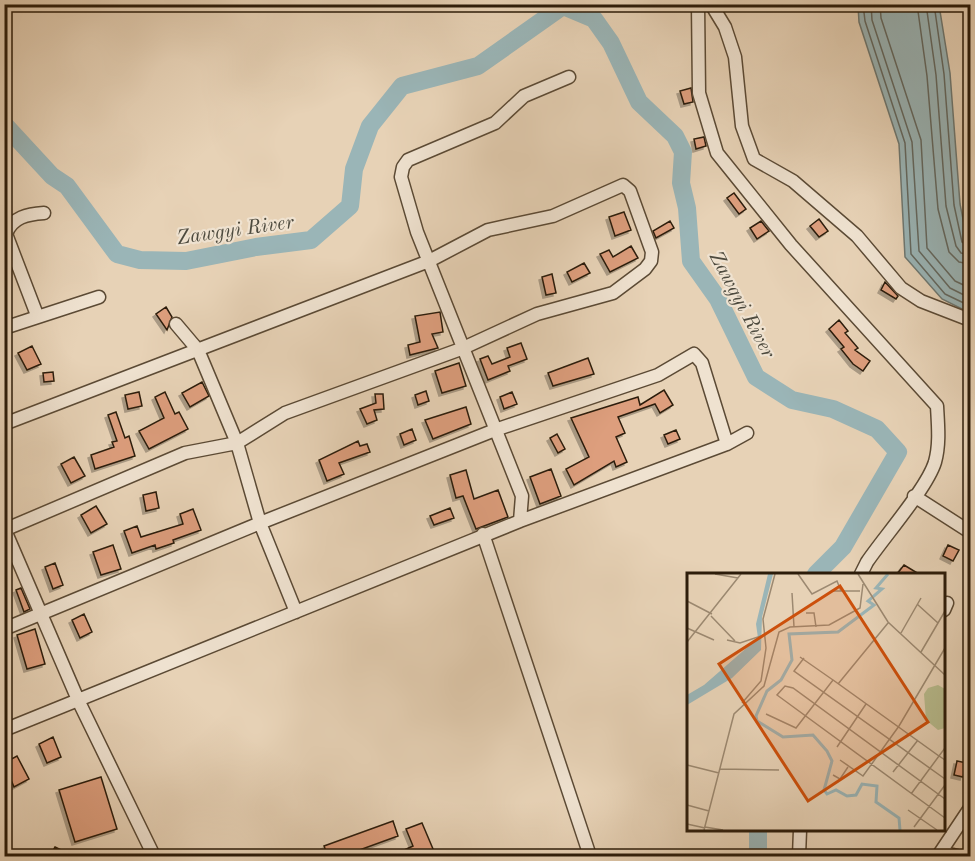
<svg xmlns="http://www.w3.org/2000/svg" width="975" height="861" font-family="'Old Standard TT',serif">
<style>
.water{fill:#9ab5b7;stroke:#6e7872;stroke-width:1.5}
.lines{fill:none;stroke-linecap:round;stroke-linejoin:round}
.shore{stroke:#636860;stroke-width:1.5}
.river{stroke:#9ab5b7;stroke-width:18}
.building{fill:#dd9e7d;stroke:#2c1c0a;stroke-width:1.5;filter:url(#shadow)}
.street-casing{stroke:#5b4a35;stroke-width:15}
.street{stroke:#efe2d0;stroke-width:12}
.labels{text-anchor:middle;stroke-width:4.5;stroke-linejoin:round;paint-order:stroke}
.water-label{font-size:20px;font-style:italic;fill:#4d4a3e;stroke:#efe2d0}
.inset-river{fill:none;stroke:#9ab5b7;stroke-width:3}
.inset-road{fill:none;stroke:#9c8971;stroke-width:1.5}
.view{fill:#cc500c;fill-opacity:0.15;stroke:#cc500c;stroke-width:3}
.inset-edge{fill:none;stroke:#2c1c0a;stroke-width:3}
</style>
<defs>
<filter id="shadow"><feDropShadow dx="-3" dy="3" stdDeviation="0" flood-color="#0004"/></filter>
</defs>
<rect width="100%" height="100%" fill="#e7d2b6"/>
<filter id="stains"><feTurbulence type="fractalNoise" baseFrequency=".00333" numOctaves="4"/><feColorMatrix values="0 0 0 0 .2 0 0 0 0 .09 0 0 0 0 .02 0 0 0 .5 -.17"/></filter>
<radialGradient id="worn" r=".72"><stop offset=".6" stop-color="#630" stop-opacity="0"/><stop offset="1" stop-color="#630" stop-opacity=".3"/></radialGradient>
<!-- water -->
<path class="water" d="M858,5H939L950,73L960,204L970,254V313L942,299L905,257L899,144L859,22Z"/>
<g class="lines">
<!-- shore -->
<path class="shore" d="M863,4L865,21L905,143L911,254L945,294L970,306
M871,4L872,20L912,142L919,251L950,288L970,298
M880,4L881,18L921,140L927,248L955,281L970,288
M917,4L927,76L938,209L949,252L959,262L970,264
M926,4L936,75L946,206L956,246L961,253L970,255
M934,4L944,74L954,205L962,242L970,247"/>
<!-- river -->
<path class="river" d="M4,124L52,176L67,186L117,254L140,260L186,261L256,247L311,240L350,206L354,169L370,126L402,86L478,66L563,6L594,19L611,43L639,102L675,136L683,152L681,183L687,208L691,261L718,299L756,377L792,400L833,409L877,429L898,452L843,547L816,574
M758,830V856"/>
</g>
<!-- building -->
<path class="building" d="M691,88L693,102L684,104L680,91Z
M704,137L706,146L696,149L694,139Z
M734,193L746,209L739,214L727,198Z
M624,212L631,230L615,236L609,217Z
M819,219L828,231L819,237L810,226Z
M670,221L674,228L656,238L653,231Z
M761,221L769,231L757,239L750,228Z
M631,246L638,258L610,272L600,254L609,250L613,257Z
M584,263L590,273L572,282L567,272Z
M552,274L556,293L546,295L542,277Z
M885,282L898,296L896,299L881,290Z
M166,307L172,317L167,330L156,314Z
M440,312L443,332L432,334L438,348L410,355L408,345L420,342L415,316Z
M839,320L848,331L845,333L858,348L855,350L870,361L863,371L853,364L841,349L844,347L829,329Z
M521,343L527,359L508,366L510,371L488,380L480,359L488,356L492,364L510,357L507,348Z
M32,346L41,364L27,370L18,353Z
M588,358L594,374L553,386L548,373Z
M459,363L466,386L442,393L435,371Z
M53,372L54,381L44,382L43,373Z
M202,382L209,396L190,407L182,393Z
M664,390L673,405L660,413L655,404L618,417L625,433L616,437L627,462L616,467L614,461L574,485L566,469L589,457L571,418L638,397L640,405Z
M426,391L429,401L418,405L415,395Z
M139,392L142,406L128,409L125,395Z
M165,392L175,414L179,412L188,429L149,449L139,431L164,418L155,397Z
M512,392L517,404L504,409L500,397Z
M375,394H383L384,409L374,410L377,420L367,424L360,409L376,403Z
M466,407L471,424L433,439L425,420Z
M116,412L125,438L129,436L135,456L95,469L91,455L114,447L112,442L117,441L108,415Z
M412,429L416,440L404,445L400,434Z
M676,430L680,439L668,444L664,435Z
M557,434L565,449L558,453L550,438Z
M358,441L360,446L367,444L370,452L339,463L344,474L327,481L319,460Z
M74,457L85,476L71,483L61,464Z
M551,469L561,496L540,504L530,477Z
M466,470L474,499L498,490L508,517L476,529L463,496L456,498L450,475Z
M156,492L159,508L146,511L143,495Z
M96,506L107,524L91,533L81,515Z
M450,508L454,518L434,525L430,516Z
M193,509L201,530L173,540L174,543L156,549L155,545L132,553L124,531L137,526L141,537L183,524L180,514Z
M113,545L121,569L101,575L93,552Z
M948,545L959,550L953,561L943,556Z
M55,563L63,585L53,589L45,567Z
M904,565L919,574H897Z
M21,588L30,609L24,612L16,590Z
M84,614L92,632L80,638L72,620Z
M35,629L45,664L27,669L17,635Z
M53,737L61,757L47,763L39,744Z
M17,756L29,779L14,787L4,763Z
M957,761L967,763L963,777L954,775Z
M101,777L117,829L75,842L59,790Z
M393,821L398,836L343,856H328L324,846Z
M422,823L436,856H391L413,846L406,829Z
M55,847L73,856H50Z"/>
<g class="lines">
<!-- street casing -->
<g class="street-casing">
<path id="street" d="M698,4L699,93L717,153L791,245L937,406C938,425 940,444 935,462C927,488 884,537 867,562L861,574
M711,4L725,27L735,57L742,126L754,159L793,181L857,236L901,288L921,301L970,320
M37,315L6,234C12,217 28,214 44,213
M176,324L198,350L237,443L260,523L296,612
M4,328L99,297
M4,424L429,261L488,230L553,216L623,185L630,191L652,252L651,261L645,269L613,293L537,314L461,349L285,413L237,443L185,453L4,530
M914,496L970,532
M520,521L727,444L747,433
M4,528L79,702L154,856
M483,534L590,856
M944,610L947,603
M4,629L260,523L495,430L658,375L694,354L702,363L727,444
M4,730L520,521L522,496L417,232L401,177L403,167L408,160L495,123L524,96L569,77
M941,852L957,856
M799,856L800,830
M938,856L970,808"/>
</g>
<!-- street -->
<use href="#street" class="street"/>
</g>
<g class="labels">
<!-- water labels -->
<g class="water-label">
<text transform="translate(235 229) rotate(-8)" y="7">Zawgyi River</text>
<text transform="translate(743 304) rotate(62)" y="7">Zawgyi River</text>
</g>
</g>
<!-- overview -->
<g transform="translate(687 573)">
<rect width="258" height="258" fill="#e7d2b6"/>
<path d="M251,112L258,116V155L251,157L239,147L237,121L241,115Z" fill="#b7bb8d"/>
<path d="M81,1H86L75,44L74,77L45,105L0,132V122L17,112L71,65L69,51Z" fill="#9ab5b7"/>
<path class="inset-river" d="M201,1L189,15L195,16L181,28L187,32L151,59L102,61L105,87L94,107L80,118L69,143L70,148L96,164L126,162L140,178L145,188L137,217L140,221L149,217L160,223L169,222L175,211L190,213L189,229L212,245L213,257"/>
<path class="inset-road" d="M28,1L51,5M111,1L125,21L150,8L154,18M171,1L201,49L258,102M145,18H173M105,20L107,54M0,28L25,41M230,31L251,50M119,40H127L129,54M24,43L48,68M0,55L27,67M214,60L234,25M40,67L53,70L77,62M0,69L54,1M234,79L258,38M113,84L146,107M117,85L107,98L258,206M151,111L201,50M55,130L74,108L79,75L76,46L88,1M79,141L109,155L146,107L252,183L258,175M150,174L179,131M153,187L176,203L212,153L258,75M0,192L32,200M33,196L92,197M206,199L231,167M146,202L153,206L161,194M224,221L252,183L258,187M258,226L106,115L98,113L90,122L258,245M0,232L22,238M221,237L250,257M0,251L18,255M18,254L36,257M227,254L258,212M17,257L47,141L77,113L92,59L103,54L142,52L173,35L176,11"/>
<path class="view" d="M153,13L241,149L121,228L32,91Z"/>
<rect width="258" height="258" class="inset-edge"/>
</g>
<!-- margin -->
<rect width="975" height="861" fill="none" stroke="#e7d2b6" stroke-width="24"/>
<rect x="6" y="6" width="963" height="849" fill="none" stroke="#2c1c0a" stroke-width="3"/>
<rect x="12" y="12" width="951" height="837" fill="none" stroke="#2c1c0a" stroke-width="1.5"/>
<rect width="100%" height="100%" filter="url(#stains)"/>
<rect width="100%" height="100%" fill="url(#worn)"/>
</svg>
